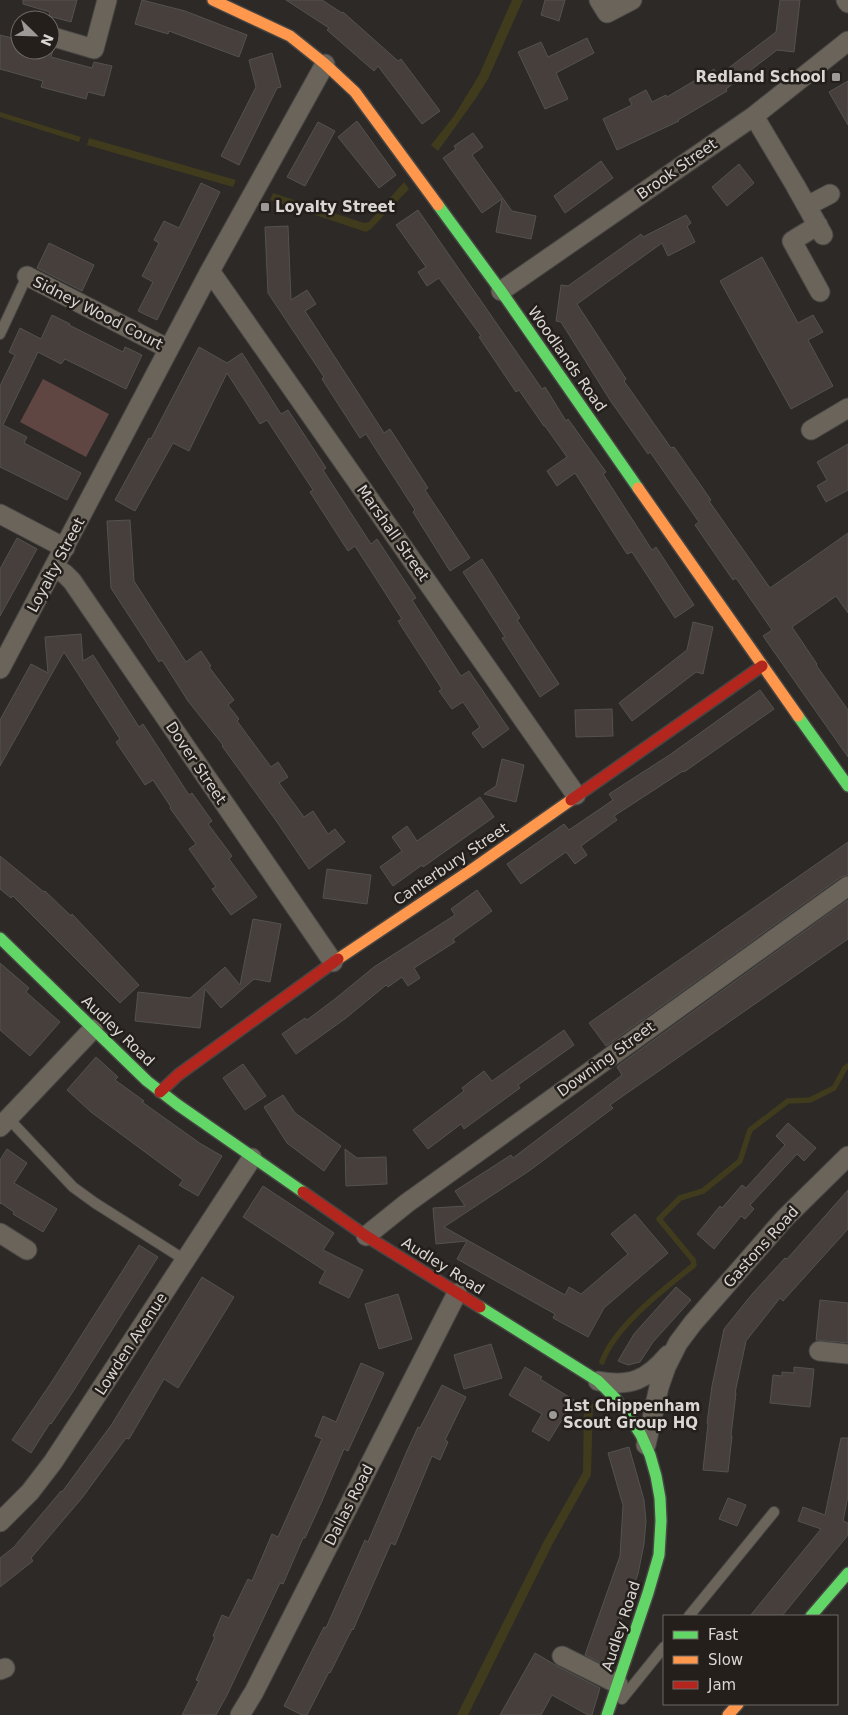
<svg xmlns="http://www.w3.org/2000/svg" width="848" height="1715" font-family="'DejaVu Sans',sans-serif">
<style>
.green{fill:#604642}
.water{fill:#3f3b1c}
.lines{fill:none;stroke-linecap:round;stroke-linejoin:round}
.stream{stroke:#3f3b1c;stroke-width:5.5}
.building{fill:#463f3b;stroke:#545250}
.lane-casing{stroke:#474543;stroke-width:12}
.street-casing{stroke:#474543;stroke-width:21}
.fast-casing{stroke:#474543;stroke-width:14}
.slow-casing{stroke:#474543;stroke-width:14}
.jam-casing{stroke:#474543;stroke-width:14}
.lane{stroke:#6a645b;stroke-width:10}
.street{stroke:#6a645b;stroke-width:19}
.fast{stroke:#63d668;stroke-width:11}
.slow{stroke:#ff974d;stroke-width:11}
.jam{stroke:#b3261e;stroke-width:11}
.poi-dot{fill:#9c9996;stroke:#241f1b;stroke-width:2}
.labels{text-anchor:middle;stroke-width:5;stroke-linejoin:round;paint-order:stroke}
.poi-label{font-size:15px;font-weight:bold;fill:#d9d6d3;stroke:#241f1b;text-anchor:start}
.street-label{font-size:15px;fill:#d9d6d3;stroke:#241f1b}
</style>
<rect width="100%" height="100%" fill="#2c2926"/>
<!-- green -->
<path class="green" d="M43,379L109,414L86,457L20,422Z"/>
<!-- water -->
<path class="water" d="M512,0H523L488,79L476,98L438,151L431,145L454,116L479,75Z
M0,112L81,137L79,142L0,117Z
M89,138L236,180L233,187L87,145Z
M404,182L409,189L371,229L366,232L270,200L273,193L364,223L369,222Z
M584,1400L593,1404L591,1475L552,1545L468,1715H457L544,1541L583,1472Z"/>
<g class="lines">
<!-- stream -->
<path class="stream" d="M602,1362C614,1327 664,1289 694,1265L693,1260L659,1219L680,1198L703,1191L740,1161L750,1130L788,1101L810,1100L834,1088L845,1068L848,1066"/>
</g>
<!-- building -->
<path class="building" d="M23,0H77L71,22L49,16L50,12L23,4Z
M142,0L185,11L247,35L239,57L169,31L168,34L135,24Z
M286,0H322L342,13L343,12L398,61L401,59L440,111L422,124L378,66L374,71L327,30L329,28Z
M545,0H565L559,21L541,15Z
M780,0H800L794,52L777,50L726,89L727,91L678,120L679,121L617,150L603,119L632,105L629,99L646,90L652,102L666,95L667,97L714,69L718,76L776,32Z
M0,35L20,40V50H53L51,57L92,68L94,62L112,66L104,96L88,92L86,99L41,87L43,81L0,69Z
M587,38L594,53L556,73L568,99L545,109L518,52L541,42L548,57Z
M272,53L281,87L277,88L239,165L221,156L256,87L249,60Z
M848,81V125L829,92Z
M357,121L396,175L379,188L338,137Z
M318,122L335,131L305,186L287,177Z
M473,133L483,147L472,155L512,211L536,216L531,239L496,232L502,199L482,213L443,158L456,149L454,146Z
M601,161L613,178L565,213L554,196Z
M739,164L754,183L727,206L712,187Z
M201,183L220,192L157,320L138,311L153,282L142,276L159,243L154,240L164,221L179,228Z
M418,210L542,389L545,387L566,421L568,419L606,472L603,474L652,550L656,547L694,605L675,618L632,552L627,554L575,473L557,486L547,471L567,457L545,426H544L519,390L516,392L479,337L481,336L439,278L427,286L418,272L426,267L396,225Z
M686,215L691,223L687,226L695,242L668,256L662,243L577,304L626,379L624,381L671,448L674,447L711,500L709,501L770,588L848,533V613L836,596L792,627L817,664L816,665L848,710V757L763,636L772,630L736,578L733,580L695,525L699,522L650,452L648,454L610,400L561,322L556,321L561,285L568,286L641,234L643,237Z
M288,226L291,300L307,290L316,304L305,311L384,433L390,429L428,488L425,490L470,558L450,571L413,512L415,510L366,434L360,438L322,379L324,377L268,293L265,227Z
M49,243L94,265L82,291L37,268Z
M762,257L798,323L813,315L823,332L808,340L833,386L791,409L720,281Z
M52,315L70,324L69,325L123,352L125,347L142,355L126,389L65,359L61,364L38,352L3,425L27,437L24,443L81,473L67,500L0,467V386L15,355L9,352L20,328L41,339Z
M199,347L227,363L242,353L281,414L288,410L326,468L323,470L371,544L377,539L416,598L412,600L461,676L469,671L509,729L483,748L472,733L480,727L463,702L452,709L439,691L442,689L398,621L402,619L355,546L348,551L310,492L313,490L267,420L260,424L227,373L189,451L173,443L135,511L115,500L149,438L151,439Z
M848,444V490L826,502L817,486L827,480L817,462Z
M130,520L134,581L186,662L201,651L211,666L209,667L234,700L228,705L239,719L237,721L271,767L278,762L288,777L279,783L304,817L313,811L328,834L335,829L345,842L309,869L277,822L222,746L223,745L188,701L162,660L159,662L111,588L107,521Z
M17,538L37,549L0,616V569Z
M482,559L520,618L517,620L559,684L540,697L502,638L505,637L463,572Z
M693,622L713,627L703,674L696,672L632,721L619,703L687,650Z
M81,634L83,661L93,655L139,727L143,724L189,795L192,793L212,821L208,824L232,856L229,859L257,897L231,915L212,889L216,887L189,849L196,844L170,808L171,807L153,780L145,785L116,742L120,739L64,652L0,766V720L31,664L48,673L45,637Z
M760,690L774,709L684,772L683,771L614,816L617,820L581,846L587,855L575,864L566,852L521,884L507,864L564,824L569,830L613,800L609,794L671,754Z
M612,709L613,736L576,737L575,710Z
M502,759L524,765L516,802L484,794L496,786Z
M480,797L494,817L423,867L422,865L393,886L380,867L402,851L392,837L407,826L417,841Z
M848,842V875L841,877L606,1046L589,1023Z
M0,856L44,892L45,891L71,916L72,914L139,985L120,1003L13,896L11,898L0,889Z
M327,869L371,875L367,904L323,898Z
M477,890L492,911L453,939L455,942L414,968L420,978L408,986L402,977L388,987L386,985L346,1018L296,1054L282,1034L305,1018L307,1020L335,999L374,967L455,915L451,909Z
M848,900V939L610,1105L613,1108L529,1171L444,1227L565,1295L569,1287L581,1294L628,1254L611,1234L635,1214L668,1253L604,1308L588,1337L553,1318L555,1314L457,1259L467,1241L436,1244L433,1208L465,1206L455,1191L511,1155L513,1158L622,1075L617,1067L619,1065Z
M253,919L281,924L270,982L254,979L221,1008L205,989L200,1028L135,1021L138,992L190,998L225,967L240,985Z
M0,963L29,988L26,992L60,1022L30,1056L0,1030Z
M564,1030L574,1045L518,1085L520,1088L464,1129L461,1124L428,1149L413,1130L464,1091L462,1088L484,1071L492,1081Z
M96,1057L118,1077L115,1080L144,1101L142,1102L201,1144L222,1156L198,1196L179,1185L183,1180L91,1112L67,1090Z
M243,1064L266,1096L245,1110L223,1078Z
M283,1095L295,1113L341,1146L324,1171L287,1143L264,1107Z
M788,1123L816,1148L804,1161L797,1154L750,1205L754,1209L745,1219L741,1216L714,1249L697,1234L720,1206L722,1208L742,1185L746,1188L785,1145L776,1136Z
M7,1149L27,1163L14,1183L57,1209L43,1232L13,1214L14,1212L1,1203L0,1204V1160Z
M345,1149L357,1158L386,1157L387,1184L346,1186Z
M263,1186L334,1233L323,1250L363,1270L349,1298L319,1283L325,1271L243,1217Z
M848,1190V1229L783,1301L780,1298L746,1341L735,1393H736L731,1435L732,1436L728,1472L703,1470L708,1424L707,1423L712,1386L724,1329L753,1293L785,1258L787,1259Z
M139,1245L158,1257L72,1393L51,1424L50,1423L31,1453L12,1440L51,1383Z
M202,1277L234,1297L178,1388L164,1379L129,1439L126,1438L82,1498L31,1558L33,1561L0,1587V1558L14,1547L61,1491L62,1492L112,1424Z
M676,1287L691,1300L653,1342L640,1362L628,1365L618,1361L634,1334Z
M398,1294L412,1339L379,1349L365,1304Z
M820,1300L848,1303V1343L816,1340Z
M491,1344L502,1378L464,1389L454,1355Z
M361,1363L384,1373L348,1451L344,1449L322,1501L305,1538H303L283,1584L280,1583L227,1695L216,1715H182L199,1681L196,1680L215,1637L213,1636L222,1615L229,1618L248,1579L252,1581L272,1534L278,1537L322,1439L315,1436L323,1416L336,1422Z
M525,1367L542,1377L540,1379L574,1400L549,1441L532,1431L542,1414L509,1395Z
M794,1367L814,1369L810,1407L770,1403L773,1375L782,1376V1372L794,1373Z
M442,1385L466,1397L445,1440L448,1442L440,1460L432,1456L395,1545L391,1543L353,1630L352,1629L330,1673L329,1672L307,1715H302L284,1706L324,1627L326,1628L365,1540L368,1542L407,1451L418,1427L420,1428Z
M841,1438H848V1496L843,1521L848,1523V1535L782,1616H750L821,1529L798,1521L803,1507L825,1515Z
M629,1447L644,1500L646,1521L644,1544L638,1574L605,1665L585,1655L620,1556L623,1505L608,1453Z
M728,1498L746,1505L737,1526L719,1519Z
M535,1653L557,1666L600,1688L592,1715H588L552,1695L541,1715H500Z"/>
<g class="lines">
<!-- lane casing -->
<g class="lane-casing">
<path id="lane" d="M0,334L27,276
M8,1118L73,1187L95,1203L185,1260
M689,1616L774,1512
M622,1699L664,1647"/>
</g>
<!-- street casing -->
<g class="street-casing">
<path id="street" d="M599,0L607,13L632,0
M846,0L848,3
M50,36L94,49L107,0
M754,116L795,185L823,235
M807,206L830,194
M818,225L792,241L820,292
M210,271L576,795
M27,276L169,349
M501,291L754,116L848,41
M811,430L848,408
M0,514L65,548
M55,568L65,574L72,581L333,962
M0,669L210,271L325,64
M0,1127L93,1029
M0,1233L27,1250
M366,1236L407,1203L848,886
M819,1351L848,1354
M598,1381C630,1387 647,1380 668,1355
M646,1445L659,1387L666,1367L678,1343L693,1323L785,1218L848,1156
M0,1522L30,1492L53,1462L252,1158
M562,1656L618,1684
M0,1670L5,1668
M240,1715L254,1692L457,1293"/>
</g>
<!-- fast casing -->
<g class="fast-casing">
<path id="fast" d="M438,205L501,291L638,488
M798,716L848,786
M0,938L147,1081L178,1105L303,1192
M480,1307L598,1381L615,1398L629,1416L641,1435L650,1455L656,1476L660,1498L661,1521L659,1555L648,1593L607,1715
M811,1616L848,1573"/>
</g>
<!-- slow casing -->
<g class="slow-casing">
<path id="slow" d="M213,0L290,36L325,64L355,92L438,205
M638,488L798,716
M338,959L474,868L571,800
M728,1715L738,1704"/>
</g>
<!-- jam casing -->
<g class="jam-casing">
<path id="jam" d="M571,800L762,666
M160,1092L178,1075L338,959
M303,1192L366,1236L480,1307"/>
</g>
<!-- lane -->
<use href="#lane" class="lane"/>
<!-- street -->
<use href="#street" class="street"/>
<!-- fast -->
<use href="#fast" class="fast"/>
<!-- slow -->
<use href="#slow" class="slow"/>
<!-- jam -->
<use href="#jam" class="jam"/>
</g>
<!-- markers -->
<g class="poi-dot">
<rect x="831" y="72" width="10" height="10" rx="2.5"/>
<rect x="260" y="202" width="10" height="10" rx="2.5"/>
<circle cx="553" cy="1415" r="5"/>
</g>
<g class="labels">
<!-- poi labels -->
<g class="poi-label">
<text x="826" y="82" text-anchor="end">Redland School</text>
<text x="275" y="212">Loyalty Street</text>
<text x="563" y="1411">1st Chippenham<tspan x="563" dy="17">Scout Group HQ</tspan></text>
</g>
<!-- street labels -->
<g class="street-label">
<text transform="translate(677 169) rotate(-35)" y="5">Brook Street</text>
<text transform="translate(98 313) rotate(27)" y="5">Sidney Wood Court</text>
<text transform="translate(567 359) rotate(55)" y="5">Woodlands Road</text>
<text transform="translate(393 533) rotate(55)" y="5">Marshall Street</text>
<text transform="translate(56 565) rotate(-62)" y="5">Loyalty Street</text>
<text transform="translate(196 763) rotate(56)" y="5">Dover Street</text>
<text transform="translate(451 864) rotate(-34)" y="5">Canterbury Street</text>
<text transform="translate(118 1031) rotate(44)" y="5">Audley Road</text>
<text transform="translate(606 1059) rotate(-36)" y="5">Downing Street</text>
<text transform="translate(761 1247) rotate(-48)" y="5">Gastons Road</text>
<text transform="translate(443 1266) rotate(32)" y="5">Audley Road</text>
<text transform="translate(131 1344) rotate(-57)" y="5">Lowden Avenue</text>
<text transform="translate(349 1505) rotate(-63)" y="5">Dallas Road</text>
<text transform="translate(621 1626) rotate(-72)" y="5">Audley Road</text>
</g>
</g>
<!-- legend -->
<rect x="663" y="1615" width="175" height="90" fill="#241f1b" stroke="#6c6865"/>
<rect x="673" y="1631" width="25" height="8" fill="#63d668" stroke="#6c6865"/>
<text x="708" y="1640" font-size="15" fill="#d9d6d3">Fast</text>
<rect x="673" y="1656" width="25" height="8" fill="#ff974d" stroke="#6c6865"/>
<text x="708" y="1665" font-size="15" fill="#d9d6d3">Slow</text>
<rect x="673" y="1681" width="25" height="8" fill="#b3261e" stroke="#6c6865"/>
<text x="708" y="1690" font-size="15" fill="#d9d6d3">Jam</text>
<!-- north arrow -->
<g transform="translate(35 35) rotate(113)"><circle r="24" fill="#241f1b" stroke="#6c6865"/>
<path d="M0-4L9 19L0 12L-9 19Z" fill="#9c9996"/>
<text y="-8" font-size="14" font-weight="bold" text-anchor="middle" fill="#d9d6d3">N</text>
</g>
</svg>
